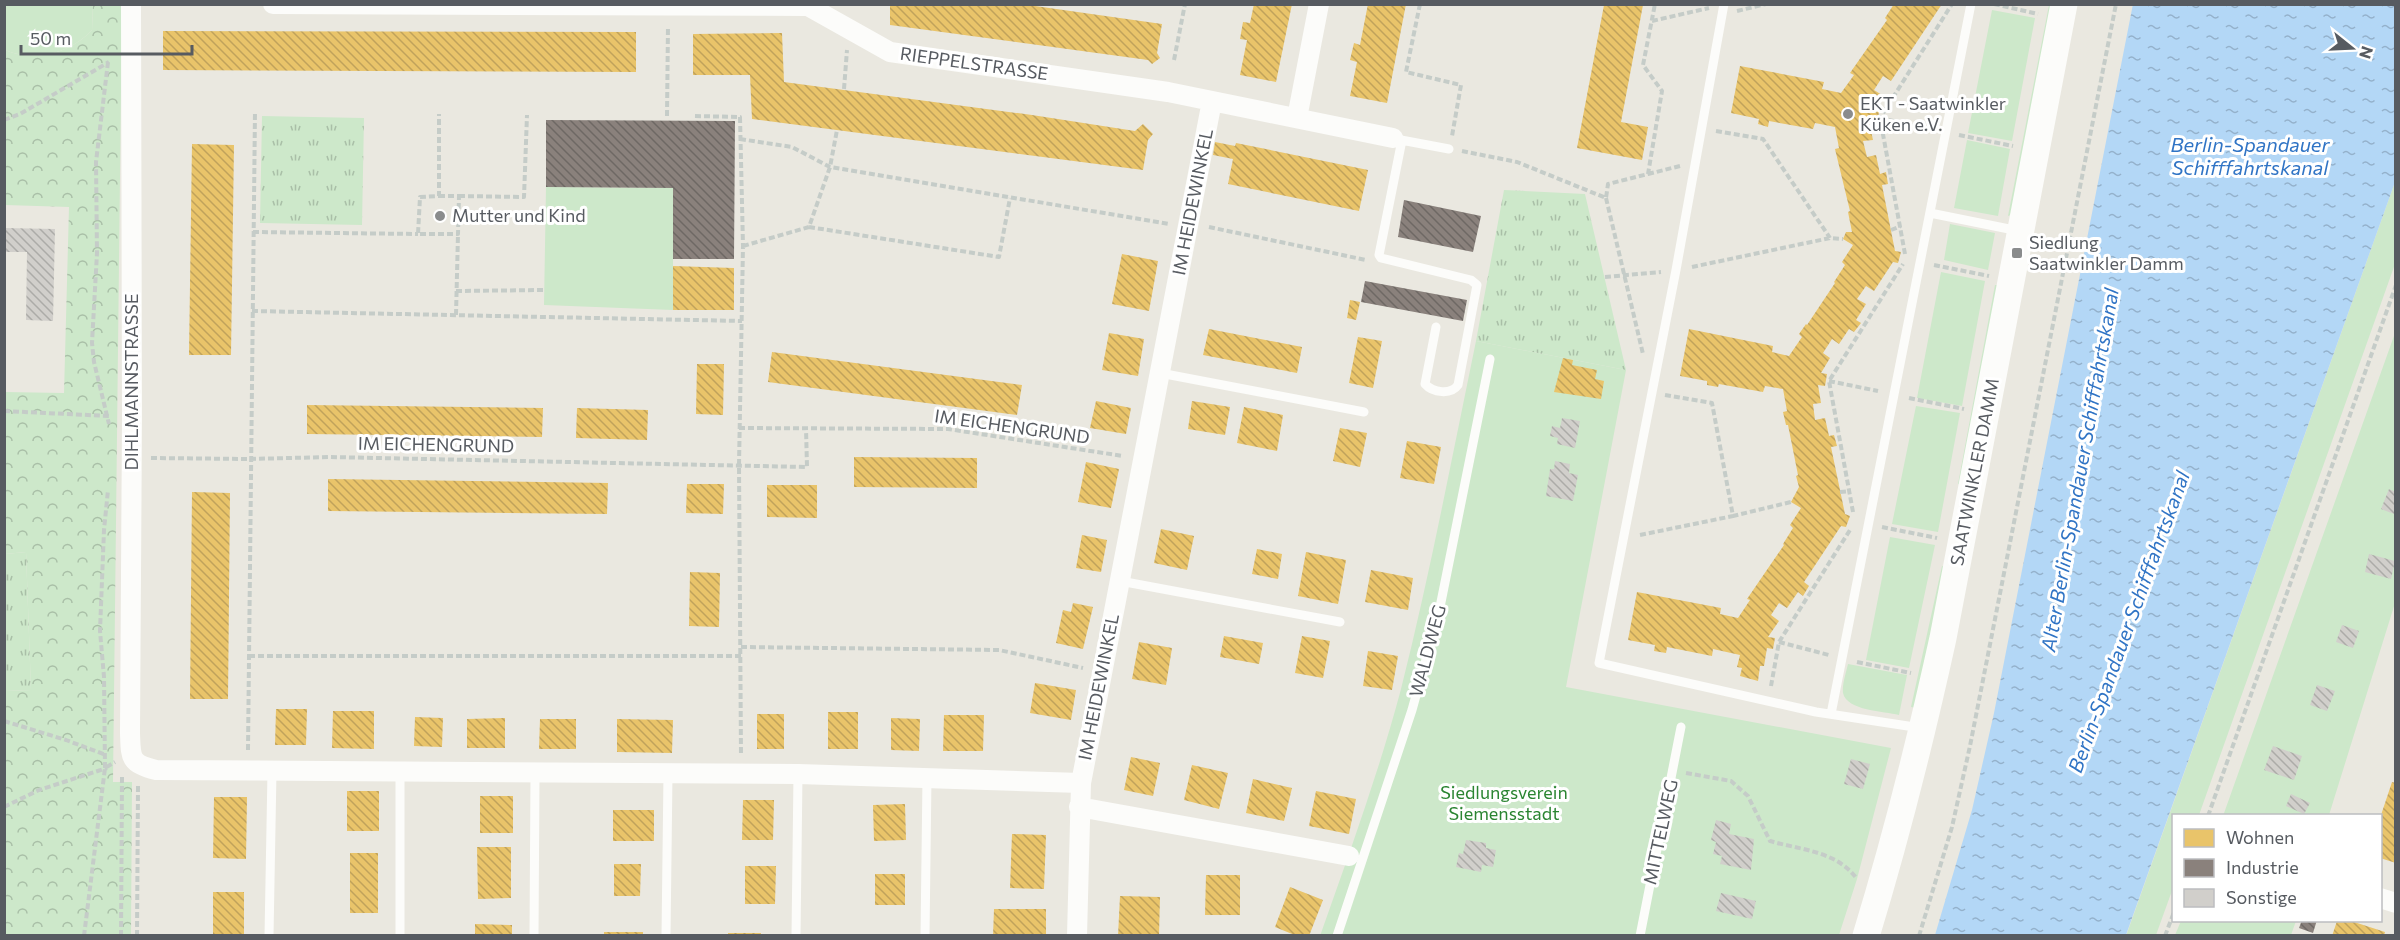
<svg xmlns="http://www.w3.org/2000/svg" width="2400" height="940" font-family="Commissioner,sans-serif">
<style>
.green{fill:#cde8ca}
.forest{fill:url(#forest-crowns)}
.park{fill:url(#park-tufts)}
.water{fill:url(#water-ripples)}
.homes{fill:url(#homes-back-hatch)}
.industry{fill:url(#industry-back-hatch)}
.building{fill:url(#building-back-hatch)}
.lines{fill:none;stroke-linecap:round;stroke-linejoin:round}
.path{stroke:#c5ccc8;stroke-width:4;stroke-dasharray:6 3;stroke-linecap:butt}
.service{stroke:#fcfcfa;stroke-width:9}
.minor{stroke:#fcfcfa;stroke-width:20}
.secondary{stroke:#fcfcfa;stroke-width:27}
.poi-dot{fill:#8a8c8d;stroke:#fff;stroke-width:2}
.labels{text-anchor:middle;stroke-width:6;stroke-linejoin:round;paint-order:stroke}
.street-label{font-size:18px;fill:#575b61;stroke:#fff}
.poi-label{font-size:18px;fill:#575b61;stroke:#fff;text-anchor:start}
.park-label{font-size:18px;fill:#2b8532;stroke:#fff}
.water-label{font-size:20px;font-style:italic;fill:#3074c5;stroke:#fff}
</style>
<defs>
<pattern id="forest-crowns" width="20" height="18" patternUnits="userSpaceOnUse" patternTransform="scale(1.5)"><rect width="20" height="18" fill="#cde8ca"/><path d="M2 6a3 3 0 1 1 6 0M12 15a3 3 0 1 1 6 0" fill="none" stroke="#a9bfa7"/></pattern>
<pattern id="park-tufts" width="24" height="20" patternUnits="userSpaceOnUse" patternTransform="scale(1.5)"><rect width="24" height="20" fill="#cde8ca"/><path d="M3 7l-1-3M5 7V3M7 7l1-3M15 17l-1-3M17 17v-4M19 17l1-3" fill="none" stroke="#a9bfa7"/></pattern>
<pattern id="water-ripples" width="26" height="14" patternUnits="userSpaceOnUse" patternTransform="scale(1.5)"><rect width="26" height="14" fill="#b3d7f6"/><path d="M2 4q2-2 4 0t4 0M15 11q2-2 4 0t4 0" fill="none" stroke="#94b1cb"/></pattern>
<pattern id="homes-back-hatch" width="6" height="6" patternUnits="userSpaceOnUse" patternTransform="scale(1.5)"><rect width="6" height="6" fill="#e9c46a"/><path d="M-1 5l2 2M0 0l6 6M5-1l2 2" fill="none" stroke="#c0a25b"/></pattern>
<pattern id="industry-back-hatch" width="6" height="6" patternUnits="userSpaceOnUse" patternTransform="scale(1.5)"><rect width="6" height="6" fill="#8a817c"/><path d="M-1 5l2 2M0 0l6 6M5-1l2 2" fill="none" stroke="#6e6864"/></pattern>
<pattern id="building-back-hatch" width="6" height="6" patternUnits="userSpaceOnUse" patternTransform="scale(1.5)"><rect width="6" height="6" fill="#d1cfcb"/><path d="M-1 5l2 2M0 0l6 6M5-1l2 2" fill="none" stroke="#acaba8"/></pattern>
</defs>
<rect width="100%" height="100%" fill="#eae8e0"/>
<!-- green -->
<path class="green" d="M5,5H93L92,30C71,53 34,63 5,50Z
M2049,5H2054L2014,214L2008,216Z
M1992,10L2035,18L2012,141L1968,133Z
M1967,140L2010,149L1998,216L1954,208Z
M2395,182V264L2199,815L2174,816L2173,888L2156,935L2126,936Z
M546,187L673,188V310L544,305Z
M1950,224L1995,233L1988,270L1944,260Z
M1941,272L1985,281L1962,406L1917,398Z
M1995,285H2000L1962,485L1958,484Z
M2395,333V603L2329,815L2223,816Z
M1476,341L1626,370L1566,687L1891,748L1857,879L1839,935L1320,936C1349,854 1379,772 1401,689C1430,574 1452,457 1476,341Z
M1916,406L1960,413L1938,532L1892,524Z
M1890,537L1935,545L1909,668L1866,660Z
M1942,566L1946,567L1916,708L1911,707Z
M1848,664L1907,675L1899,715C1884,711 1847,711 1843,693C1842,684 1846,673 1848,664Z
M2181,921V920L2296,921L2291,935H2175Z"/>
<!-- forest -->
<path class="forest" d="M93,5H122L113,782H132L131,935H5V691L31,690L26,552L5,554V392L64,393L69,207L5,205V50C34,63 71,53 92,30Z"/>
<!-- park -->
<path class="park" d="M262,116L364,118L362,225L260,223Z
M1504,190L1585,194L1626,370L1476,341Z
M26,552L31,690L5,691V554Z"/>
<!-- water -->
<path class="water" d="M2133,4L2395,5V182L2126,935H1935L1972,810L1994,713Z"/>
<!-- homes -->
<path class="homes" d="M890,4H1021L1162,24L1157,53L1160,58L1152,64L1148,60L890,25Z
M1254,4H1292L1276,82L1240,75L1247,40L1240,39L1243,22L1250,23Z
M1368,4H1406L1387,103L1350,96L1357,62L1350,60L1354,43L1360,45Z
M1894,4H1942L1891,81L1883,76L1874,90L1882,95L1872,110L1879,112L1878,118L1876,123L1869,122L1873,140L1863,141L1867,157L1876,155L1880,174L1886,172L1888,184L1882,185L1895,251L1901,252L1898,263L1893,262L1874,291L1866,286L1857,299L1866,304L1856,320L1861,323L1854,332L1849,329L1839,344L1832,339L1823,353L1830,358L1821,373L1827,374L1825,386L1818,385L1821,403L1813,404L1815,420L1825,418L1829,436L1834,435L1837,446L1831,447L1845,514L1850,516L1846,527L1841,526L1804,582L1809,586L1803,596L1798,592L1787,608L1779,603L1771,615L1779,621L1768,637L1775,638L1773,649L1767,648L1764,666H1760L1758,681L1740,676L1742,668L1737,667L1740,655L1713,649L1712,656L1667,647L1666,653L1654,651L1655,645L1628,640L1637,592L1721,608L1720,614L1738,618L1750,600L1747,599L1784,545L1783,544L1793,528L1790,525L1801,508L1791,502L1799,487L1796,476L1798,475L1788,425H1786L1783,412L1787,411L1783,389L1765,386L1763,392L1719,384L1718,387L1707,385V381L1680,376L1689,329L1773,346L1772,352L1789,356L1802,337L1799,334L1806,324L1807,325L1835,283L1834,282L1845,265L1842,262L1853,245L1843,239L1846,232H1852L1848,212L1850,211L1835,149L1839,148L1835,127L1815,123L1813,129L1769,121L1768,127L1758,124L1759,119L1731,113L1740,66L1824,82L1822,89L1841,93L1854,75L1850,73L1887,20L1885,18Z
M1604,5H1643L1621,122L1648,127L1642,160L1577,148Z
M163,31L636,32V72L163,70Z
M782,33L784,82L1032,115L1135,131L1143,124L1153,134L1148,140L1143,170L752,119L750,75H693V34Z
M1215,142L1235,146L1236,143L1368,170L1359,211L1228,184L1233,159L1213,155Z
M192,144L234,145L231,355H189Z
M1122,254L1158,261L1149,311L1112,304Z
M673,266L734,268V310H673Z
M1350,300L1360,302L1356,320L1347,318Z
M1209,329L1302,347L1297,373L1203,355Z
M1109,333L1144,339L1138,376L1102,370Z
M1358,337L1382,341L1373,388L1349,383Z
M772,352L1022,385L1017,415L768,382Z
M1563,358L1573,360L1572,365L1597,370L1595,379L1604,381L1601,399L1554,392Z
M697,364H724L723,415L696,414Z
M1096,401L1131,408L1126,434L1090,428Z
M1192,401L1230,407L1225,435L1188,429Z
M307,405L543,408L542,437L307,434Z
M1244,407L1283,415L1277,451L1237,443Z
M577,408L648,410L647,440L576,438Z
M1340,428L1367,433L1360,467L1333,461Z
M1407,441L1441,447L1434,484L1400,478Z
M854,457L977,458V488L854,487Z
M1086,462L1119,469L1111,508L1078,502Z
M328,479L608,483L607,514L328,511Z
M687,484H724L723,514L686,513Z
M767,485H817V518L767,517Z
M192,492L230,493L228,699H190Z
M1161,529L1194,536L1187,570L1154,563Z
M1082,535L1107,540L1101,572L1076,568Z
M1257,549L1282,554L1278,579L1252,574Z
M1306,552L1346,560L1338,604L1298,596Z
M1371,570L1413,578L1408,610L1365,602Z
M690,572L720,573L719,627L689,626Z
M1073,603L1093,607L1083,649L1056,643L1063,610L1071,612Z
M1224,636L1263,643L1259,664L1220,657Z
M1302,636L1330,641L1323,678L1295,673Z
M1139,642L1172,648L1166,685L1132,679Z
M1368,651L1398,656L1392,690L1363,686Z
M1035,683L1076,690L1071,720L1030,713Z
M276,709H307L306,745H275Z
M333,711H374V749L332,748Z
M828,712H858V749H828Z
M757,714H784V749H757Z
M944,715H984L983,751H943Z
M415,717L443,718L442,747L414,746Z
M505,718V748H467V719Z
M891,718L920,719L919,751L891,750Z
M540,719H576V749H539Z
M617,719L673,720L672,753L617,752Z
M1131,757L1160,763L1153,796L1124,790Z
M1192,765L1228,773L1219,809L1184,800Z
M1253,779L1292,788L1284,821L1246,813Z
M2392,782L2396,783V863L2380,858V818Z
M347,791H379V831H347Z
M1316,791L1356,799L1349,834L1309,826Z
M480,796H513V833H480Z
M214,797H247L246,859L213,858Z
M743,800H774L773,840H742Z
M905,804L906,840L874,841L873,805Z
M613,810H654V841H613Z
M1012,834L1046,835L1044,889L1010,888Z
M477,847H511V898L478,899Z
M350,853H378V913H350Z
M614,864H641L640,896H614Z
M745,866H776L775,904H745Z
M875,874H905V905H875Z
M1206,875H1240V915H1205Z
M1290,887L1323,900L1309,936H1297L1275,927Z
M213,892H244V936H213Z
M1120,896L1160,897L1159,936H1118Z
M994,909H1046V936H993Z
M2337,921H2351L2385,932L2384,936H2332Z
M475,924L512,925V936H475Z
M604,932H643V936H604Z
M728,933H761V936H728Z"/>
<!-- industry -->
<path class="industry" d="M546,120L735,121L734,259H673V188L546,187Z
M1404,200L1481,216L1473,252L1398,237Z
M1365,281L1467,300L1463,321L1361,302Z
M2302,920H2317L2313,933L2299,928Z"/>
<!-- building -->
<path class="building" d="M4,228L55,229L53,321L26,320L27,252H4Z
M1562,418L1580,421L1575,448L1557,444L1558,438L1550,436L1552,426L1560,428Z
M1555,461L1570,464L1569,473L1578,475L1573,501L1546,496L1550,469H1554Z
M2389,489L2396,492L2394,514L2381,509Z
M2369,554L2395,561L2391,579L2365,572Z
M2342,625L2359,631L2353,648L2336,642Z
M2317,685L2335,691L2327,711L2310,705Z
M2273,746L2302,756L2294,780L2264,770Z
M1851,759L1870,764L1863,789L1844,784Z
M2291,794L2310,803L2304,814L2286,806Z
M1716,820L1731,824L1729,834L1754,839L1751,870L1720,864L1722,856L1713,854L1716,842L1711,840Z
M1466,840L1486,843V848L1496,850L1493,867L1482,865L1481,872L1456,867L1459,853L1463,854Z
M1721,893L1756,901L1752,919L1716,911Z"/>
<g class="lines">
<!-- path -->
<path class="path" d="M1420,4L1406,72L1461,85L1452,136
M1994,4L2038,14
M1737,11L1766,4
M1652,21L1709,8
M1174,60L1185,4
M108,62L96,162L97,253L92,343L94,362L109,424
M844,89L847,50
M667,116L668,26
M695,116L740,117L743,246L739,465L741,755
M1880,118L1931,129
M4,120L20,114L109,62
M1716,131L1763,139L1830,238
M1959,135L2013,146
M740,139L792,147L830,167L1169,224
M1462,151L1517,162L1606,198L1608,184L1648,174L1662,91L1643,65L1655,4
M1648,174L1680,166
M439,196H459L458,234H418L420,197L439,196V114
M459,196L524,197L527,115
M1606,198L1643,354
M809,227L999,257L1010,198
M1209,227L1366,260
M1891,230L1901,226
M253,232L418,234
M743,246L809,227L830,167L837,130
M1905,254L1880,118L1952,4
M1934,265L1989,276
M1692,267L1830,238L1843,239
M1605,277L1661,272
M456,291L544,290
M252,311L742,321
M456,315L458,234
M1829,381L1878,391
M1665,395L1712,403L1733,516L1791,502
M1909,398L1964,409
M4,411L109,416
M739,428L948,429L1123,456
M151,458L250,459L329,457L807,467L806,428
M1840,492L1850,491
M1853,512L1829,381L1903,264
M1882,527L1937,538
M1640,535L1733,516
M1779,642L1829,655
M741,647L999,650L1083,668
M249,656H741
M1857,662L1911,673
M1771,686L1779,642L1850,530
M4,721L66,740L106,755
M248,750L255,111
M105,768L104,677L100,631L104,530L108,490
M1686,773L1731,781L1748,796L1770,841C1801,850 1837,851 1857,879
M4,807L39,790L107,768
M2208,816L2396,285
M84,936L105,768L115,762
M121,936L122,777
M137,936L138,786
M1919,936L1952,827L1970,746L2116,4
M2165,936L2174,912"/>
<!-- service -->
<path class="service" d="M1724,4L1676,270L1599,663L1816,712L1921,728
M1401,140L1449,149
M1402,140L1379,255L1381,258L1471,280L1477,285L1458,385C1451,395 1433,393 1425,384L1436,327
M1930,213L2019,231
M1160,373L1364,412
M1120,581L1340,622
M1831,714L1971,4
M269,936L272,771
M400,936V772
M534,936L535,774
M666,936L668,774
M796,936L798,774
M925,936L927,777
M1337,936L1412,710L1439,612L1490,359
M1640,936L1681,727"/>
<!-- minor -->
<path class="minor" d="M131,4L132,417L130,733C131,757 129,764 156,770L798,774L1081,783
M273,4L808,6L890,52L1168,92L1393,138
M1297,118L1319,4
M1079,807L1349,856
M2380,898L2396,903
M1077,936L1081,783L1212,101"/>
<!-- secondary -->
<path class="secondary" d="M1866,936C1896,838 1921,738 1943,638L2064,4"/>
</g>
<!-- markers -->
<g class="poi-dot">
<circle cx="1848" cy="114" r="6"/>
<circle cx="440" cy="216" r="6"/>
<rect x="2011" y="247" width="12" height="12" rx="3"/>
</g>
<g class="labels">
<!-- street labels -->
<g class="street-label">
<text transform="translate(974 64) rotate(8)" y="6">RIEPPELSTRASSE</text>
<text transform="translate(1193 202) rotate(-79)" y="6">IM HEIDEWINKEL</text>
<text transform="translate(132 382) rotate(-90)" y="6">DIHLMANNSTRASSE</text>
<text transform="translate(1012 427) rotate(8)" y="6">IM EICHENGRUND</text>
<text transform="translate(436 445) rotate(1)" y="6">IM EICHENGRUND</text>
<text transform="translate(1975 472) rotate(-79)" y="6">SAATWINKLER DAMM</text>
<text transform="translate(1428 651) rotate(-75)" y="6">WALDWEG</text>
<text transform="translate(1099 687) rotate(-79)" y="6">IM HEIDEWINKEL</text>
<text transform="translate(1661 832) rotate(-78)" y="6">MITTELWEG</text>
</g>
<!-- poi labels -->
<g class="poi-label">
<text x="1860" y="110">EKT - Saatwinkler<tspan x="1860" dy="21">Küken e.V.</tspan></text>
<text x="452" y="222">Mutter und Kind</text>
<text x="2029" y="249">Siedlung<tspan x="2029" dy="21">Saatwinkler Damm</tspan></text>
</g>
<!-- park labels -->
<g class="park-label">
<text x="1504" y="799">Siedlungsverein<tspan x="1504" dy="21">Siemensstadt</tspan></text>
</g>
<!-- water labels -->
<g class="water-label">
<text x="2250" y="152">Berlin-Spandauer<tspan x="2250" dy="23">Schifffahrtskanal</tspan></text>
<text transform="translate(2080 470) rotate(-80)" y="7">Alter Berlin-Spandauer Schifffahrtskanal</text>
<text transform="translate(2129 622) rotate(-70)" y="7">Berlin-Spandauer Schifffahrtskanal</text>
</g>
</g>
<!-- border -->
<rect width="2400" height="940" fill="none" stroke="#575b61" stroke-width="12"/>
<!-- legend -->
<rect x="2172" y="814" width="210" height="108" fill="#ffffff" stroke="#bcbdc0" stroke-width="1.5"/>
<rect x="2184" y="829" width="30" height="18" fill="#e9c46a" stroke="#bcbdc0" stroke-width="1.5"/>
<text x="2226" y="844" font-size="18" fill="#575b61">Wohnen</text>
<rect x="2184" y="859" width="30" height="18" fill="#8a817c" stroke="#bcbdc0" stroke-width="1.5"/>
<text x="2226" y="874" font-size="18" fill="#575b61">Industrie</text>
<rect x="2184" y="889" width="30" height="18" fill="#d1cfcb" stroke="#bcbdc0" stroke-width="1.5"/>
<text x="2226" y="904" font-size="18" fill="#575b61">Sonstige</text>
<!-- north arrow -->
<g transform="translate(2352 48) rotate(108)" stroke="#ffffff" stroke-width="4.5" paint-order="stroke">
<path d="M0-4.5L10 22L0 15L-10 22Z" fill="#575b61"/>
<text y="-9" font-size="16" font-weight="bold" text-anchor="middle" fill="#575b61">N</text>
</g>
<!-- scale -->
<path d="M21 45v9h171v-9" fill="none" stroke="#575b61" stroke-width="3"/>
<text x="30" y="45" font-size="18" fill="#575b61" stroke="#ffffff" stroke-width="4.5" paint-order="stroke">50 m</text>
</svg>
